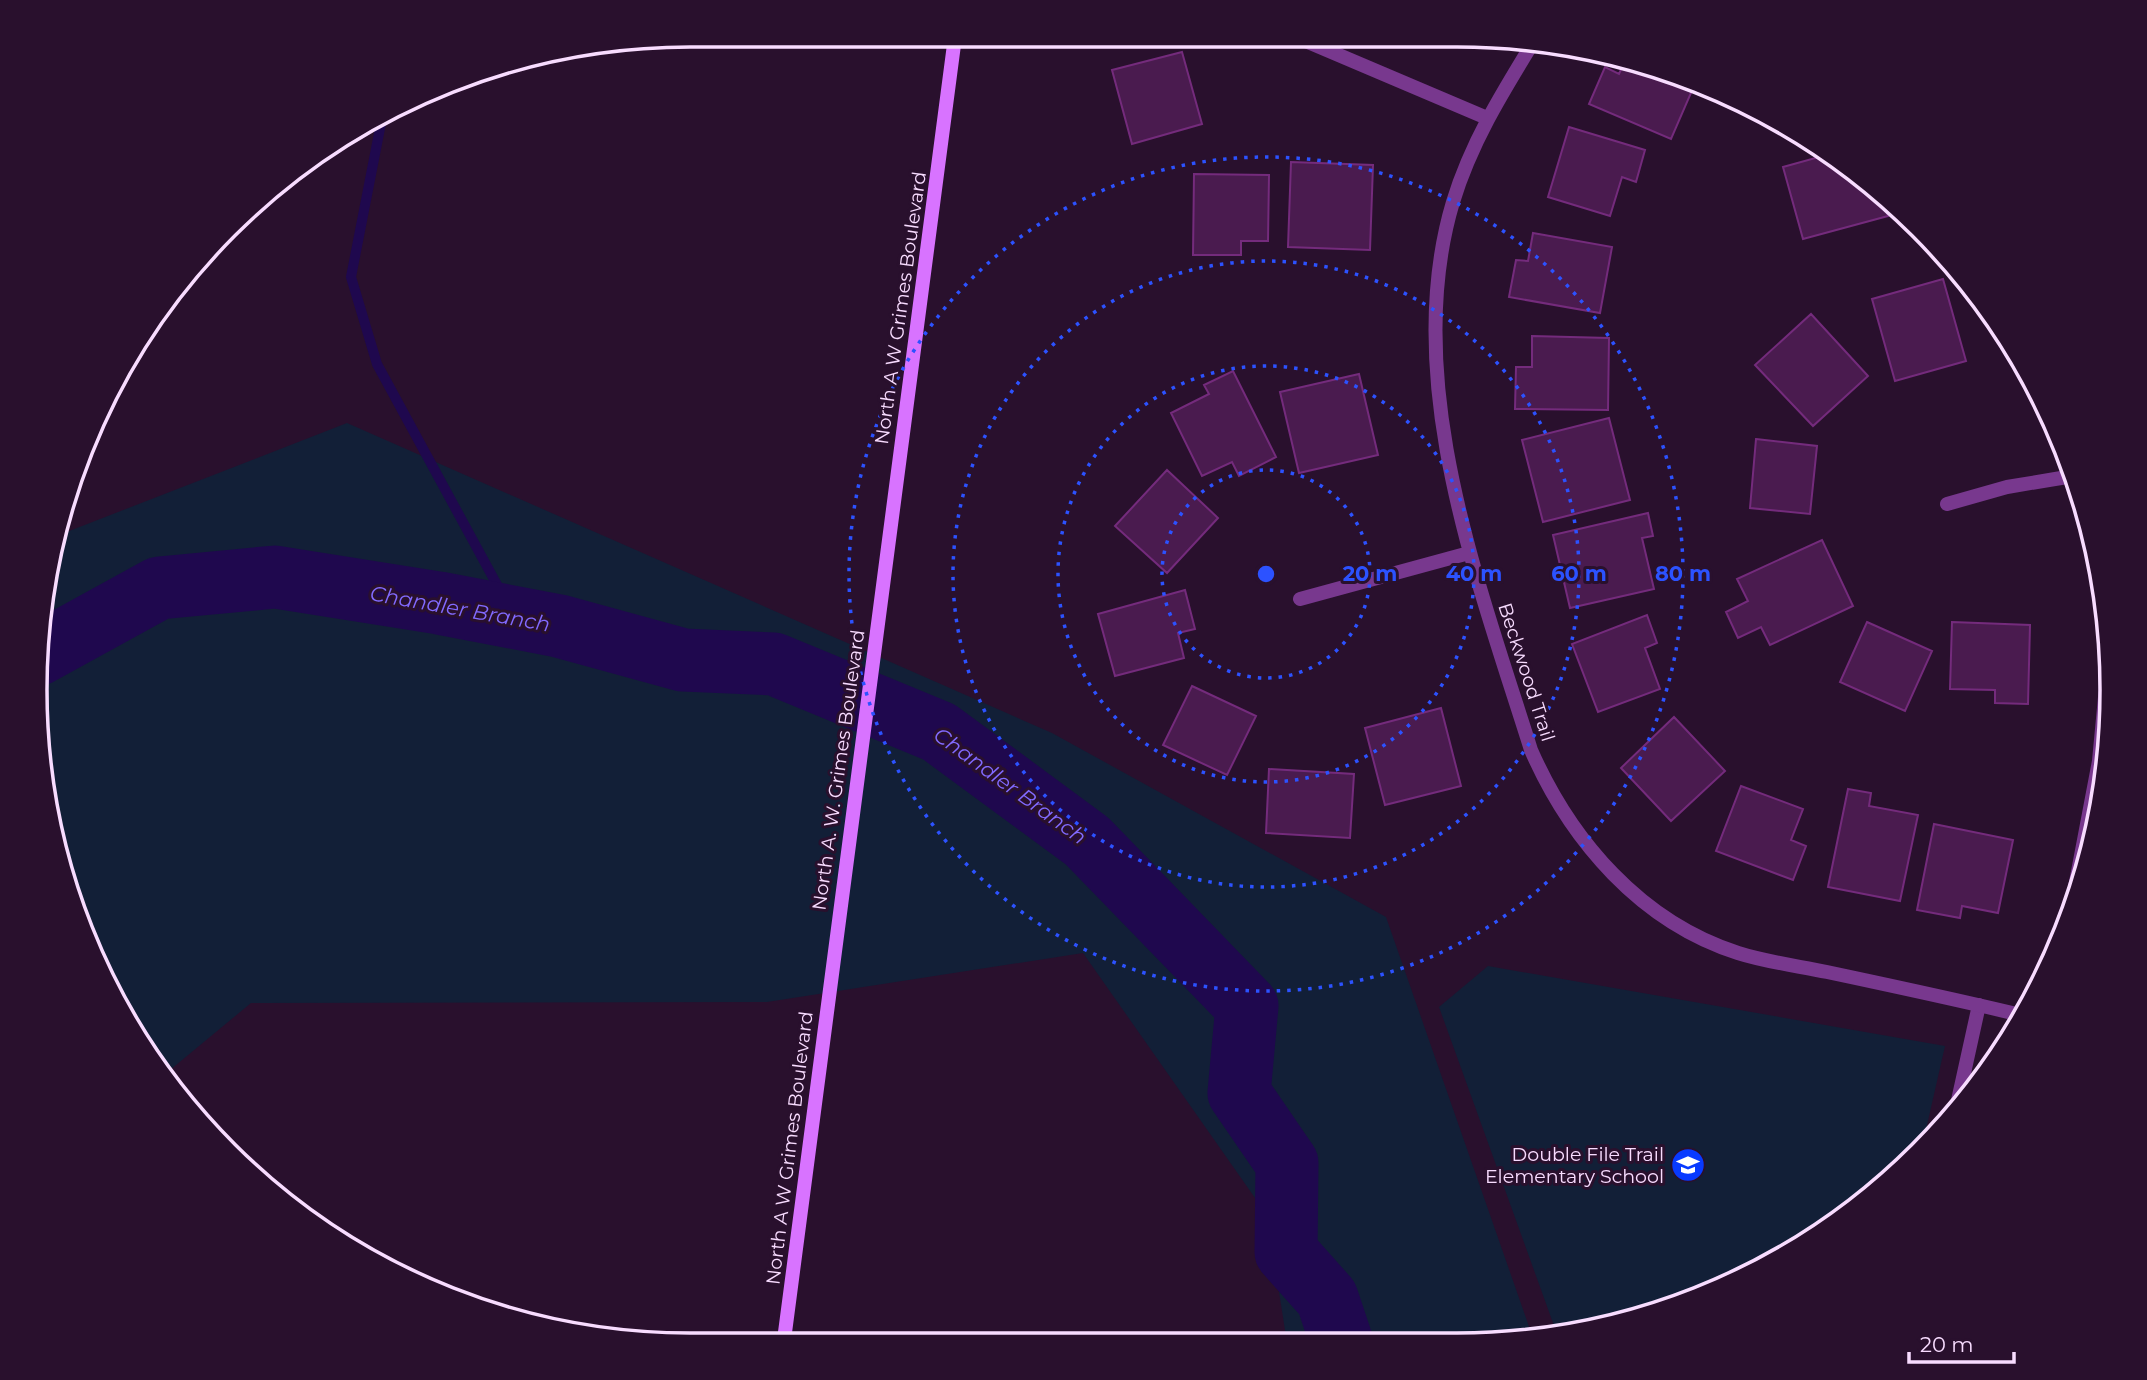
<svg xmlns="http://www.w3.org/2000/svg" width="2147" height="1380" font-family="Montserrat,sans-serif">
<style>
.green{fill:#121f37}
.lines{fill:none;stroke-linecap:round;stroke-linejoin:round}
.stream{stroke:#1f084e;stroke-width:10}
.river{stroke:#1f084e;stroke-width:63}
.building{fill:#4a1b4f;stroke:#742b7c;stroke-width:2}
.lane{stroke:#78388e;stroke-width:14}
.street{stroke:#78388e;stroke-width:14}
.secondary{stroke:#d873ff;stroke-width:14}
.ring{fill:none;stroke:#2c52ff;stroke-width:3.5;stroke-dasharray:3.5 7}
.labels{text-anchor:middle;stroke-width:6;stroke-linejoin:round;paint-order:stroke}
.street-label{font-size:19px;fill:#f8dcff;stroke:#29102d}
.poi-label{font-size:19px;fill:#f8dcff;stroke:#29102d;text-anchor:end}
.water-label{font-size:21px;font-style:italic;fill:#826aff;stroke:#29102d}
.rim{fill:none;stroke:#f8dcff;stroke-width:3.5}
.centre{fill:#2c52ff;stroke:#29102d;stroke-width:3.5}
.ring-label{font-size:21px;text-anchor:middle;font-weight:bold;fill:#2c52ff;stroke:#29102d;stroke-width:6;stroke-linejoin:round;paint-order:stroke}
</style>
<rect width="100%" height="100%" fill="#29102d"/>
<!-- green -->
<path class="green" d="M347,423L1052,733L1386,917L1533,1338L1499,1344L1287,1343L1267,1215L1083,953L767,1002L251,1003L164,1075L145,1054L57,859L36,648L59,535Z
M1488,966L1945,1046L1922,1147L1856,1209L1746,1278L1626,1323L1557,1334L1439,1007Z"/>
<g class="lines">
<!-- stream -->
<path class="stream" d="M382,118L351,277L377,364L515,618"/>
<!-- river -->
<path class="river" d="M37,655L159,588L275,577L439,603L559,626L683,660L774,664L939,732L1087,841L1247,1006L1239,1093L1287,1163L1286,1252L1327,1298L1342,1343"/>
</g>
<!-- building -->
<path class="building" d="M1182,52L1202,124L1132,144L1112,70Z
M1623,65L1694,86L1671,139L1589,104L1605,67L1619,74Z
M1569,127L1645,150L1636,182L1622,177L1610,216L1548,197Z
M1826,155L1881,192L1888,216L1803,239L1783,167Z
M1291,162L1373,165L1370,250L1288,247Z
M1194,174L1269,175L1268,241H1241V255H1193Z
M1533,233L1612,247L1600,313L1509,297L1516,260L1528,261Z
M1943,279L1966,361L1895,381L1872,299Z
M1811,314L1868,376L1813,426L1755,365Z
M1532,336L1609,338L1608,410L1515,409L1516,367H1532Z
M1233,371L1276,457L1239,476L1232,462L1202,476L1171,413L1209,394L1204,385Z
M1359,374L1378,455L1299,473L1280,392Z
M1609,418L1630,500L1543,522L1522,440Z
M1756,439L1817,446L1810,514L1750,508Z
M1167,470L1218,518L1167,573L1115,526Z
M1648,513L1653,536L1642,538L1654,589L1570,608L1553,535Z
M1822,540L1853,606L1770,645L1761,627L1738,638L1726,612L1748,601L1737,579Z
M1185,590L1195,629L1178,633L1184,658L1115,676L1098,614Z
M1647,615L1657,643L1645,648L1660,689L1598,712L1572,644Z
M1867,622L1932,651L1905,711L1840,682Z
M1952,622L2030,625L2028,704L1995,703V690L1950,689Z
M1192,686L1256,716L1227,775L1163,745Z
M1441,708L1461,786L1385,805L1365,728Z
M1674,717L1725,771L1671,821L1621,768Z
M1269,769L1354,774L1350,838L1266,833Z
M1741,786L1803,809L1791,840L1806,846L1793,880L1716,851Z
M1848,789L1871,793L1869,806L1918,815L1900,901L1828,887Z
M1934,824L2013,840L1998,913L1962,906L1960,918L1917,910Z"/>
<g class="lines">
<!-- lane -->
<path class="lane" d="M1955,1114L1979,1005"/>
<!-- street -->
<path class="street" d="M1301,39L1487,118
M1534,41C1502,93 1471,143 1453,202C1400,379 1478,581 1531,750C1571,841 1641,922 1738,953C1766,962 1798,966 1827,972C1893,986 1959,1000 2025,1016
M1947,504L2007,487L2073,476
M1300,599L1469,553
M2069,919L2099,761L2107,676L2106,618"/>
<!-- secondary -->
<path class="secondary" d="M784,1340L955,37"/>
</g>
<!-- distance rings -->
<g class="ring">
<circle cx="1266" cy="574" r="104"/>
<circle cx="1266" cy="574" r="208"/>
<circle cx="1266" cy="574" r="313"/>
<circle cx="1266" cy="574" r="417"/>
</g>
<!-- icons -->
<defs>
<g id="school-disc" transform="scale(1.75)"><circle r="9.5" fill="#083aff" stroke="#29102d"/><path d="M0-5L7-2L0 1L-7-2ZM-4 1L0 2.5L4 1V4Q0 6-4 4Z" fill="#fff"/></g>
</defs>
<g fill-rule="evenodd">
<use href="#school-disc" x="1688" y="1165"/>
</g>
<g class="labels">
<!-- street labels -->
<g class="street-label">
<text transform="translate(900 308) rotate(-82)" y="7">North A W Grimes Boulevard</text>
<text transform="translate(1527 672) rotate(72)" y="7">Beckwood Trail</text>
<text transform="translate(838 770) rotate(-82)" y="7">North A. W. Grimes Boulevard</text>
<text transform="translate(789 1148) rotate(-83)" y="7">North A W Grimes Boulevard</text>
</g>
<!-- poi labels -->
<g class="poi-label">
<text x="1664" y="1161">Double File Trail<tspan x="1664" dy="22">Elementary School</tspan></text>
</g>
<!-- water labels -->
<g class="water-label">
<text transform="translate(460 609) rotate(10)" y="7">Chandler Branch</text>
<text transform="translate(1010 786) rotate(36)" y="7">Chandler Branch</text>
</g>
</g>
<!-- crop -->
<path d="M0 0H2147V1380H0ZM690 47H1457A643 643 0 0 1 2100 690V690A643 643 0 0 1 1457 1333H690A643 643 0 0 1 47 690V690A643 643 0 0 1 690 47Z" fill="#29102d" fill-rule="evenodd"/>
<path class="rim" d="M690 47H1457A643 643 0 0 1 2100 690V690A643 643 0 0 1 1457 1333H690A643 643 0 0 1 47 690V690A643 643 0 0 1 690 47Z"/>
<circle cx="1266" cy="574" r="10" class="centre"/>
<g class="ring-label">
<text x="1370" y="581">20 m</text>
<text x="1474" y="581">40 m</text>
<text x="1579" y="581">60 m</text>
<text x="1683" y="581">80 m</text>
</g>
<!-- scale -->
<path d="M1909 1352v10h105v-10" fill="none" stroke="#f8dcff" stroke-width="3.5"/>
<text x="1920" y="1352" font-size="21" fill="#f8dcff" stroke="#29102d" stroke-width="5" paint-order="stroke">20 m</text>
</svg>
